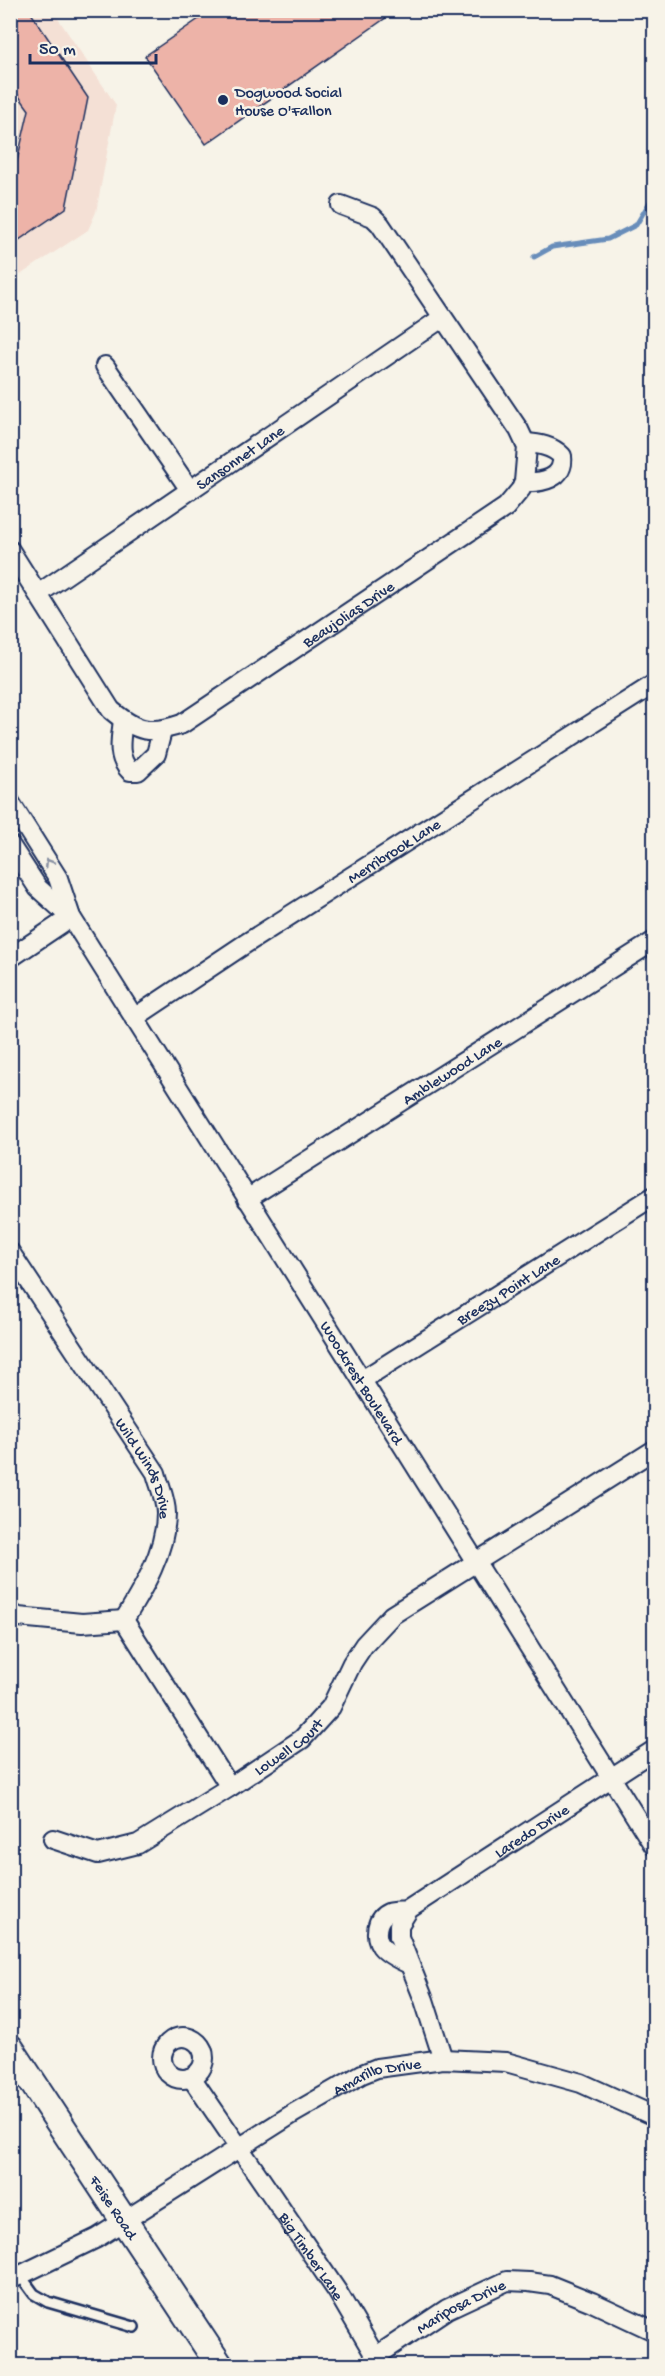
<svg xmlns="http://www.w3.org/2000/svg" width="665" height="2376" font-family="'Gochi Hand',sans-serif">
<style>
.built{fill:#f4e0d5}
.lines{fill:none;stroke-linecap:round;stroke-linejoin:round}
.stream{stroke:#688dba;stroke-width:5}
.building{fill:#edb3a8;stroke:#1b2f5e;stroke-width:1.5}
.lane-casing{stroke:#1b2f5e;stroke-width:14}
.street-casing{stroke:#1b2f5e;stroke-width:22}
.secondary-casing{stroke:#1b2f5e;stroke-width:30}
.path{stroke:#1b2f5e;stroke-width:3;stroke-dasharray:6 4.5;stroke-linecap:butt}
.lane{stroke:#f7f3e8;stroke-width:9}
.street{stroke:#f7f3e8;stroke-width:18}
.secondary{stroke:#f7f3e8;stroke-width:26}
.oneway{stroke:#8991a3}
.poi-dot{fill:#1b2f5e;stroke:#f7f3e8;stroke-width:2}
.labels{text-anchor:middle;stroke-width:5;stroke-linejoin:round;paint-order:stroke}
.poi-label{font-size:16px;fill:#1b2f5e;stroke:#f7f3e8;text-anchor:start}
.street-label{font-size:16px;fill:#1b2f5e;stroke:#f7f3e8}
</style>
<rect width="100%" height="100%" fill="#f7f3e8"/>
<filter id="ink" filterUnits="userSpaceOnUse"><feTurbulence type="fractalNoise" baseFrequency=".0167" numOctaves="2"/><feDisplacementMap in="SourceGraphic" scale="12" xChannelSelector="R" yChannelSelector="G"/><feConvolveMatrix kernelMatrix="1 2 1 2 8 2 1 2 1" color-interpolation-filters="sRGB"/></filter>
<g filter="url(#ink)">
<!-- built -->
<path class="built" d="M11,11H53L116,105L96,212L88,230L11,281Z"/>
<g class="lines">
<!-- stream -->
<path class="stream" d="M534,257L552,247L608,239L636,225L654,195"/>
</g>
<!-- building -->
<path class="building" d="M22,10H29L88,98L66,208L10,246V176L14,174L29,110L10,84V18Z
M212,10H397L206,144L145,56Z"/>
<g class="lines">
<!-- lane casing -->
<g class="lane-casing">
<path id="lane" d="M20,2275L34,2294L48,2302L134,2327"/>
</g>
<!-- street casing -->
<g class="street-casing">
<g id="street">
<path d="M105,366L190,490"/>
<path d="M524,482C541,483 565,479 562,456C552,446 540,444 525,443"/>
<path id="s1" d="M10,550L111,710C137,732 150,735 182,724L506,507L521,489L524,482L527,447L519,430L380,224L373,217L341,205"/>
<path id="s2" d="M38,594L442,318"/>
<path d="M123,720C121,738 116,757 130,771H138L156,754L162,731"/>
<path id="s3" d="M10,802L58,878L71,917L654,1846"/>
<path d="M10,845L38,888L69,916"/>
<path d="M10,958L71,917"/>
<path id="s4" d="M134,1018L245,944L654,684"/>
<path id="s5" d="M247,1199L654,941"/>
<path id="s6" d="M10,1252L156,1473C159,1485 166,1500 166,1513C166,1551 143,1589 124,1620L230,1787"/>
<path id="s7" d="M362,1380L654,1196"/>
<path d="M10,1612L18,1617L82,1623L124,1620"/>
<path id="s8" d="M53,1839L98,1854L138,1844L230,1787L302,1739L331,1707L352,1663L364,1645L392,1615L654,1450"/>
<path d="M407,1911C402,1912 393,1911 388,1913C376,1918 374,1936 381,1946C387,1954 400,1960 409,1964"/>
<circle cx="183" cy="2058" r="21"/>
<path id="s9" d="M443,2059L424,2000L399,1937V1925L409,1909L654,1750"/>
<path id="s10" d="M191,2077L337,2291L381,2366"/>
<path id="s11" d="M10,2280L97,2238L294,2113L362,2074L377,2068L443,2059L506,2062L581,2083L654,2116"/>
<path id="s12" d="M375,2357L447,2309L507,2281L529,2282L550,2285L592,2302L654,2331"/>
</g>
</g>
<!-- secondary casing -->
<g class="secondary-casing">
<g id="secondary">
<path id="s13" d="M10,2048L220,2366"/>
</g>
</g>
<!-- path -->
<path class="path" d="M10,776L18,787"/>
<!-- lane -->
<use href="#lane" class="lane"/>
<!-- street -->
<use href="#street" class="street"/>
<!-- secondary -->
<use href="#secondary" class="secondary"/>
</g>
<!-- one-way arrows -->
<defs><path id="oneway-chevron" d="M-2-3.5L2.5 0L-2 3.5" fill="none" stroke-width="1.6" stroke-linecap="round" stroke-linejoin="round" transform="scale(1.5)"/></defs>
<use class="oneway" href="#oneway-chevron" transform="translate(49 863) rotate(-122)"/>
</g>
<!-- markers -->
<circle class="poi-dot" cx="223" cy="100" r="6"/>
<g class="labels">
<!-- poi labels -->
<g class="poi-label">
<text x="235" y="97">Dogwood Social<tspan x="235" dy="18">House O'Fallon</tspan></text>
</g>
<!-- street labels -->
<g class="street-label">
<text dy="6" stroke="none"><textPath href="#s2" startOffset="244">Sansonnet Lane</textPath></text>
<text dy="6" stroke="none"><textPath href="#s1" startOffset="466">Beaujolias Drive</textPath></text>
<text dy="6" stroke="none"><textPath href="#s4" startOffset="309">Merribrook Lane</textPath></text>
<text dy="6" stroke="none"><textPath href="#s5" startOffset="242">Amblewood Lane</textPath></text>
<text dy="6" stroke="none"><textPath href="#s7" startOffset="172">Breezy Point Lane</textPath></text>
<text dy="6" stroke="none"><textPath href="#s3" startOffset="680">Woodcrest Boulevard</textPath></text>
<text dy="6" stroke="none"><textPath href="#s6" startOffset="256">Wild Winds Drive</textPath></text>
<text dy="6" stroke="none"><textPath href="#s8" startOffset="268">Lowell Court</textPath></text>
<text dy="6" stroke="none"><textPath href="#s9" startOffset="306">Laredo Drive</textPath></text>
<text dy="6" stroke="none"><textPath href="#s11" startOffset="422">Amarillo Drive</textPath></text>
<text dy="6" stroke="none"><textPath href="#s13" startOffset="190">Feise Road</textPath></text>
<text dy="6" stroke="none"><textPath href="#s10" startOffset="216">Big Timber Lane</textPath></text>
<text dy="6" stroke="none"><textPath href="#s12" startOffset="100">Mariposa Drive</textPath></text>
</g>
</g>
<!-- margin -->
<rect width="665" height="2376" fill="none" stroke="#f7f3e8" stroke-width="36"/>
<rect x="18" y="18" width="629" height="2340" fill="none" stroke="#1b2f5e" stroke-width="2" filter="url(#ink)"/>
<!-- scale -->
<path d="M30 54v9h126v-9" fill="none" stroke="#1b2f5e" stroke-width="3"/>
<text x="39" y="54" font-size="18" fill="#1b2f5e" stroke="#f7f3e8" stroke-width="4.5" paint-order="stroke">50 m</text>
</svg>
